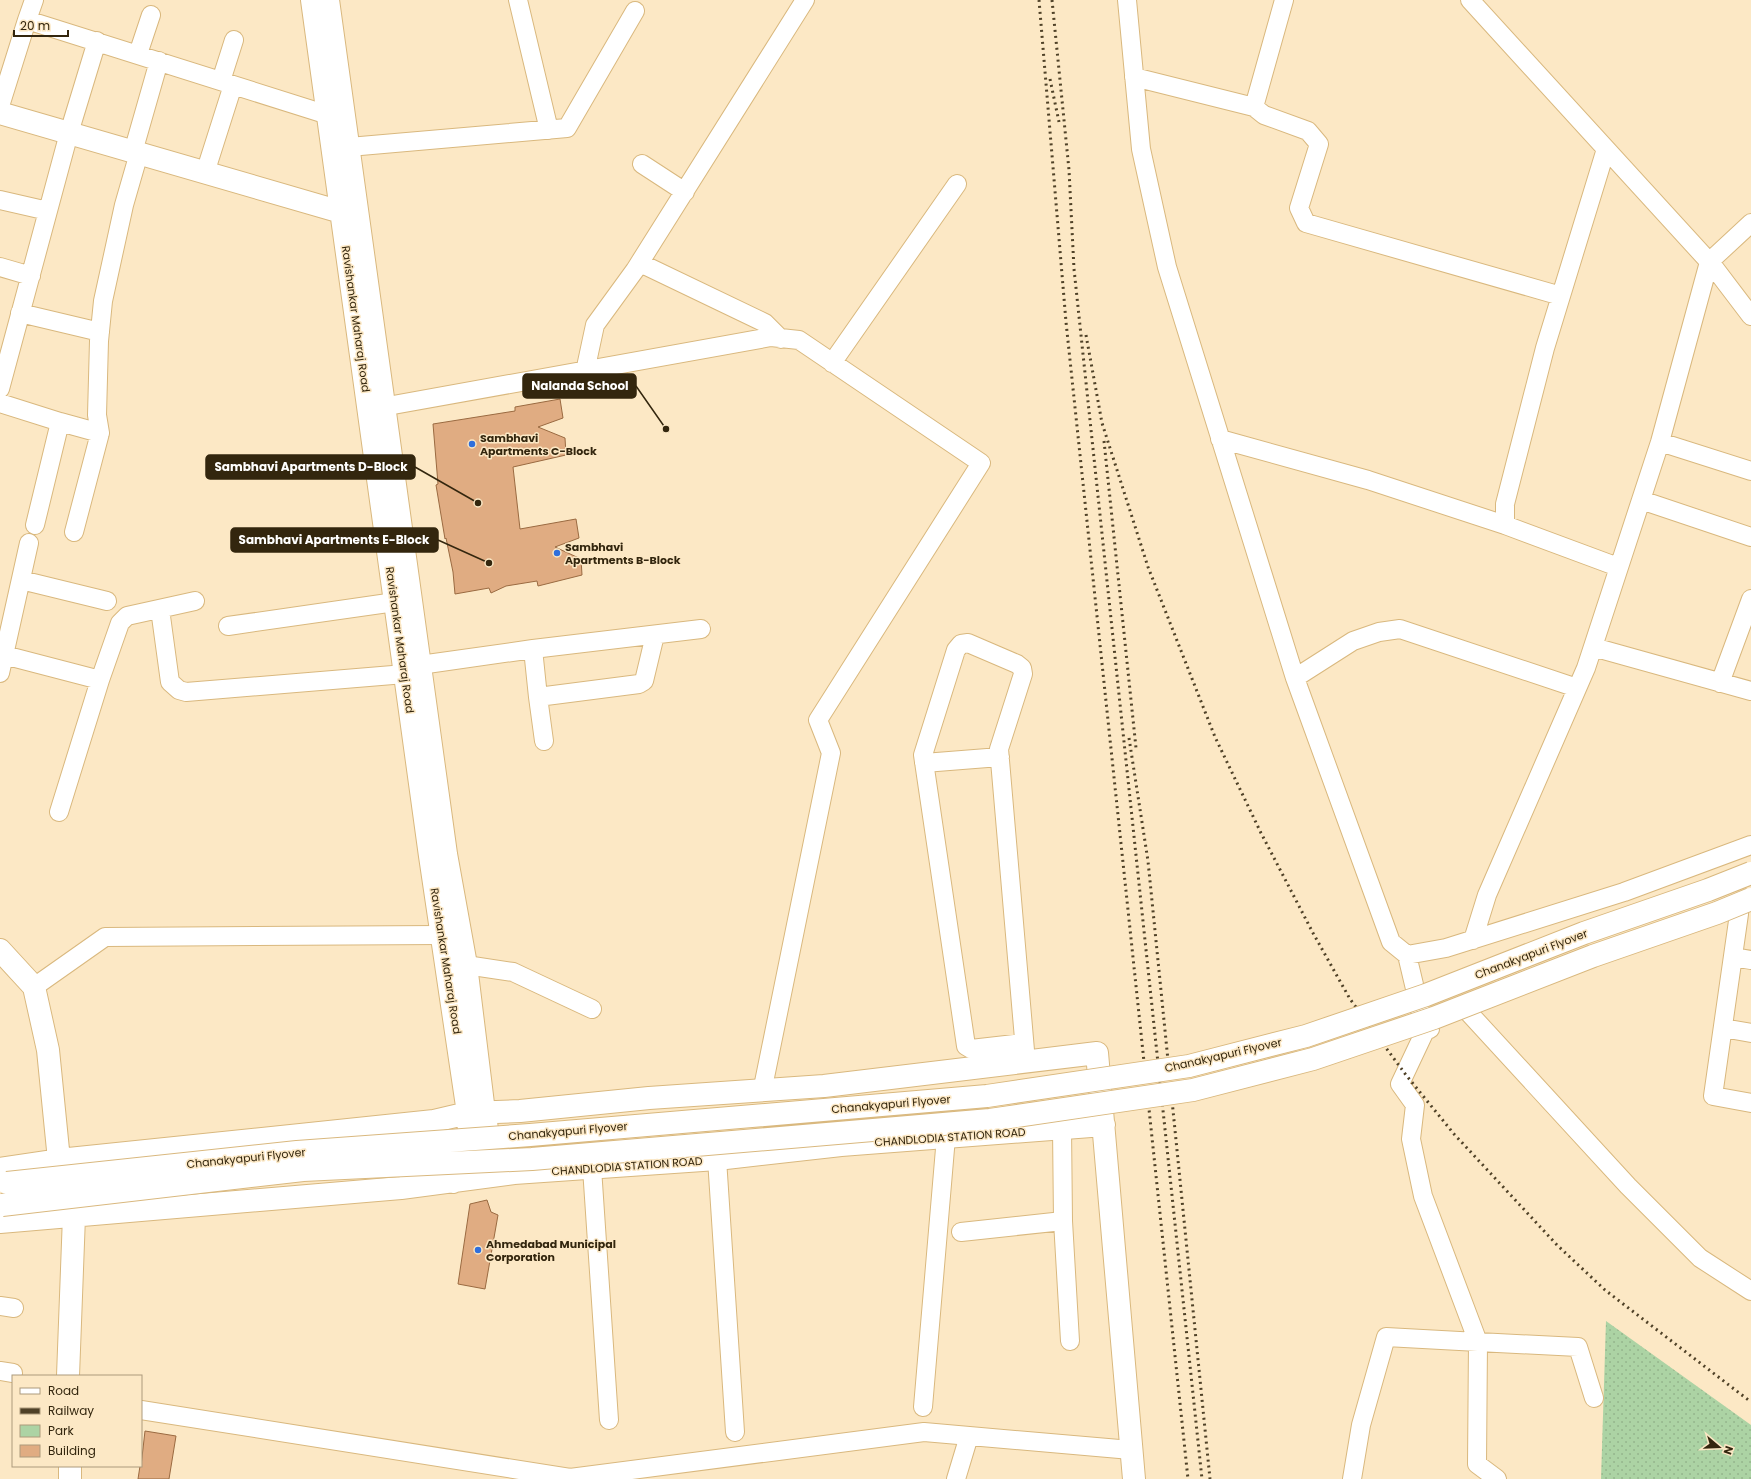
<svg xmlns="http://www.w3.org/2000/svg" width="1751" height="1479" font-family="Poppins,sans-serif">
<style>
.green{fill:url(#green-dots)}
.building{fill:#e0ac82;stroke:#9a6a41}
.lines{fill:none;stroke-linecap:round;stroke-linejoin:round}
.street-casing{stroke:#d9b87e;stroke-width:20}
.secondary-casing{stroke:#d9b87e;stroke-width:24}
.street{stroke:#fff;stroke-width:18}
.secondary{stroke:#fff;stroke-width:22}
.rail{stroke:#4f4127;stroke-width:3;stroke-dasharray:2 4;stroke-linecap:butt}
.secondary-bridge-casing{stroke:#d9b87e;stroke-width:24;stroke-linecap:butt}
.secondary-bridge{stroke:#fff;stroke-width:22}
.poi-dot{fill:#2f6fdc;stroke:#fce8c5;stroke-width:1.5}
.labels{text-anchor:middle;stroke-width:3;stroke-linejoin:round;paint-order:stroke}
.street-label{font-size:11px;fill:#33260e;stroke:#fce8c5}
.poi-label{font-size:11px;font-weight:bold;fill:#33260e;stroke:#fce8c5;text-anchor:start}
.leader{fill:none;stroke:#33260e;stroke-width:1.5}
.callout-dot{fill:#33260e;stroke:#fce8c5;stroke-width:1.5}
.callout{fill:#33260e;stroke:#33260e;stroke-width:1.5}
.callout-label{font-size:12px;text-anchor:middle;font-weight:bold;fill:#fff}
</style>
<defs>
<pattern id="green-dots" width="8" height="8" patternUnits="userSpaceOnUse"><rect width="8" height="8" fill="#acd3a4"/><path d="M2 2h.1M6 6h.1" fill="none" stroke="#94b58c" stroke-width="1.8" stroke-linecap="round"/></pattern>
</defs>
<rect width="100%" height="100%" fill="#fce8c5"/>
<!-- green -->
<path class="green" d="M1606,1321L1751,1425V1479H1601Z"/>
<!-- building -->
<path class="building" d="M560,399L563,418L538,427L565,438L566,455L513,467L520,529L576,519L579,538L555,547L581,559L582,575L538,586L537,581L506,586L491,593L489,588L455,594L453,572L446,538L445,539L436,485L438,484L433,424L515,411V407Z
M487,1200L491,1212L498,1215L485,1289L458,1284L470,1204Z
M145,1431L176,1436L169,1479H138L140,1466H141Z"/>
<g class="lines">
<!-- street casing -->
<g class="street-casing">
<path id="street" d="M34,0L27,20L328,115
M518,0L549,130
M1127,0L1141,149L1167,267L1295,678L1391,942L1407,955L1446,948L1624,892L1751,845
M1284,0L1254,107L1264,115L1308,131L1319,144L1299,208L1306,223L1561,296
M1470,0L1713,266L1751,316
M138,54L151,15
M1134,77L1254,107
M221,81L234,40
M0,106L27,20
M349,147L567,128L635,11
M1606,149L1545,348L1505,504V525L1618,567
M133,152L159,61
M642,164L685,192
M205,173L233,85
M0,200L48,211
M640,263L765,323L781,339
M0,267L31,276
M20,313L100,332
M832,363L957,184
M581,371L586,367L595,325L635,270L805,0
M0,389L69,133L97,41
M0,403L60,422L35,525
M371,409L771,337L799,340L981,463L818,720L831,753L762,1092
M60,422L100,433L74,532
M100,433L97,415L99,341L103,301L124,205L139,153
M1220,439L1368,480L1505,525
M1660,442L1751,471
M1641,500L1751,537
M21,580L107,601
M160,609L170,682L179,690L186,692L405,674
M228,626L395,602
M1593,647L1751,691
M533,649L538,697L639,684L644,681L655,635
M4,655L100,680
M420,665L533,649L701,629
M0,673L29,543
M1295,678L1353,641L1379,632L1400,629L1577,688
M1720,683L1751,599
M538,697L544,741
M924,763L1000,757
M59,812L100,680L120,623L127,616L195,601
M1739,914L1713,1096L1751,1103
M1473,940L1487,895L1586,668L1660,442L1709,262L1751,223
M1407,955L1425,1031L1430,1029
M1733,957L1751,960
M466,965L513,972L592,1009
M34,987L105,937L442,935
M1469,1013L1628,1186L1700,1258L1751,1291
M1723,1028L1751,1033
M1425,1031L1400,1084L1415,1105L1411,1139L1423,1196L1478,1342L1578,1347L1594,1398
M1023,1043L971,1049L966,1046L923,755L956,650L961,644L968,643L1017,664L1022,668L1023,674L999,749L1026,1062
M1062,1128L1063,1221
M717,1159L735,1432
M592,1168L609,1420
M961,1232L1063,1221L1070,1341
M0,1306L14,1308
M0,1371L13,1373
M923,1407L946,1137
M141,1410L570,1478L924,1432L1131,1450
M956,1479L969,1436
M1352,1479L1361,1425L1386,1337L1478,1342L1477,1464L1497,1479"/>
</g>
<!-- secondary casing -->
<g class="secondary-casing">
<path id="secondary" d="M312,0L430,856L468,1113L470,1155L453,1182
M328,0L446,854L466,965L484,1112L491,1151L514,1173
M0,113L341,212L354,210
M0,950L34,987L48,1050L59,1160
M0,1169L59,1160L434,1121L468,1113L520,1111L649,1098L824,1086L1097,1053L1134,1479
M0,1222L401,1188L514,1173L717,1159L841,1145L1104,1125
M68,1376L74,1216
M70,1466V1479"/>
</g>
<!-- street -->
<use href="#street" class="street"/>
<!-- secondary -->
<use href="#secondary" class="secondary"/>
<!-- rail -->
<path class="rail" d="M1039,0L1066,322L1188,1479
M1052,0L1069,170L1074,269L1202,1479
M1050,79L1059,122
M1086,335L1102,423L1148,567L1215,737L1261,833L1313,933L1350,999L1406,1075L1454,1134L1557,1245L1605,1290L1751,1402
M1104,441L1136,748
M1129,738L1148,861L1210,1479"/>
<!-- secondary-bridge casing -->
<g class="secondary-bridge-casing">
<path id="secondary-bridge" d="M7,1183L297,1152L530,1135L987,1096L1189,1066L1306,1036L1426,995L1584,933L1708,890L1751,873
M2,1205L303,1170L532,1159L990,1120L1193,1090L1313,1059L1434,1018L1593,956L1717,913L1751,899"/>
</g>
<!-- secondary-bridge -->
<use href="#secondary-bridge" class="secondary-bridge"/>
</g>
<!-- markers -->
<g class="poi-dot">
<circle cx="472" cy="444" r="4"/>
<circle cx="557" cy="553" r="4"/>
<circle cx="478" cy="1250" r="4"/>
</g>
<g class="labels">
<!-- street labels -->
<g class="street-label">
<text transform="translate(356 319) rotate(82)" y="4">Ravishankar Maharaj Road</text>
<text transform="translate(400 640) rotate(82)" y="4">Ravishankar Maharaj Road</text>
<text transform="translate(1531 954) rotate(-21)" y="4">Chanakyapuri Flyover</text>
<text transform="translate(446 961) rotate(81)" y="4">Ravishankar Maharaj Road</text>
<text transform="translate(1223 1055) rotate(-13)" y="4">Chanakyapuri Flyover</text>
<text transform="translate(891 1104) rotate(-5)" y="4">Chanakyapuri Flyover</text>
<text transform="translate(568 1131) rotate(-5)" y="4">Chanakyapuri Flyover</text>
<text transform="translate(950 1137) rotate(-4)" y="4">CHANDLODIA STATION ROAD</text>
<text transform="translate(246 1158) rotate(-6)" y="4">Chanakyapuri Flyover</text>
<text transform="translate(627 1166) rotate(-4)" y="4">CHANDLODIA STATION ROAD</text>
</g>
<!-- poi labels -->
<g class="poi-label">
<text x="480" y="442">Sambhavi<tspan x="480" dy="13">Apartments C-Block</tspan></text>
<text x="565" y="551">Sambhavi<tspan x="565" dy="13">Apartments B-Block</tspan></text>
<text x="486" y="1248">Ahmedabad Municipal<tspan x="486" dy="13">Corporation</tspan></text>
</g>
</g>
<!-- callouts -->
<path class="leader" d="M666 429L636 386M478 503L415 467M489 563L438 540"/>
<g class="callout-dot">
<circle cx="666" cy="429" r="4"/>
<circle cx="478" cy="503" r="4"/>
<circle cx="489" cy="563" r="4"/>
</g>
<g class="callout">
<rect x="523" y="374" width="113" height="24" rx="4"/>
<rect x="206" y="455" width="209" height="24" rx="4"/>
<rect x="231" y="528" width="207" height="24" rx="4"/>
</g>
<g class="callout-label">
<text x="580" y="390">Nalanda School</text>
<text x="311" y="471">Sambhavi Apartments D-Block</text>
<text x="334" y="544">Sambhavi Apartments E-Block</text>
</g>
<!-- legend -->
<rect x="12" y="1375" width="130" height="92" fill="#fce8c5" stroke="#ac9a7c"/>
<rect x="20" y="1388" width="20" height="6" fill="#ffffff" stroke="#ac9a7c"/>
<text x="48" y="1395" font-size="12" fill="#33260e">Road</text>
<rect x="20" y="1408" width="20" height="6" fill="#4f4127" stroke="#ac9a7c"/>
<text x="48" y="1415" font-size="12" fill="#33260e">Railway</text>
<rect x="20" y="1425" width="20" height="12" fill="#acd3a4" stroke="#ac9a7c"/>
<text x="48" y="1435" font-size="12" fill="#33260e">Park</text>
<rect x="20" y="1445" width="20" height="12" fill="#e0ac82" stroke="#ac9a7c"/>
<text x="48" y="1455" font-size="12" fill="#33260e">Building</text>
<!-- north arrow -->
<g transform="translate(1719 1447) rotate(109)" stroke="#fce8c5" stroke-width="3" paint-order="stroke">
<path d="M0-3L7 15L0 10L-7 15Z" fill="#33260e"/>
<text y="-6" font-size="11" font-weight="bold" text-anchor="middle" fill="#33260e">N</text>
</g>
<!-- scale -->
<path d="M14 30v6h54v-6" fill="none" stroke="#33260e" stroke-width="2"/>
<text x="20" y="30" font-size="12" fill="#33260e" stroke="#fce8c5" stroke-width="3" paint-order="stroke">20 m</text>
</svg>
